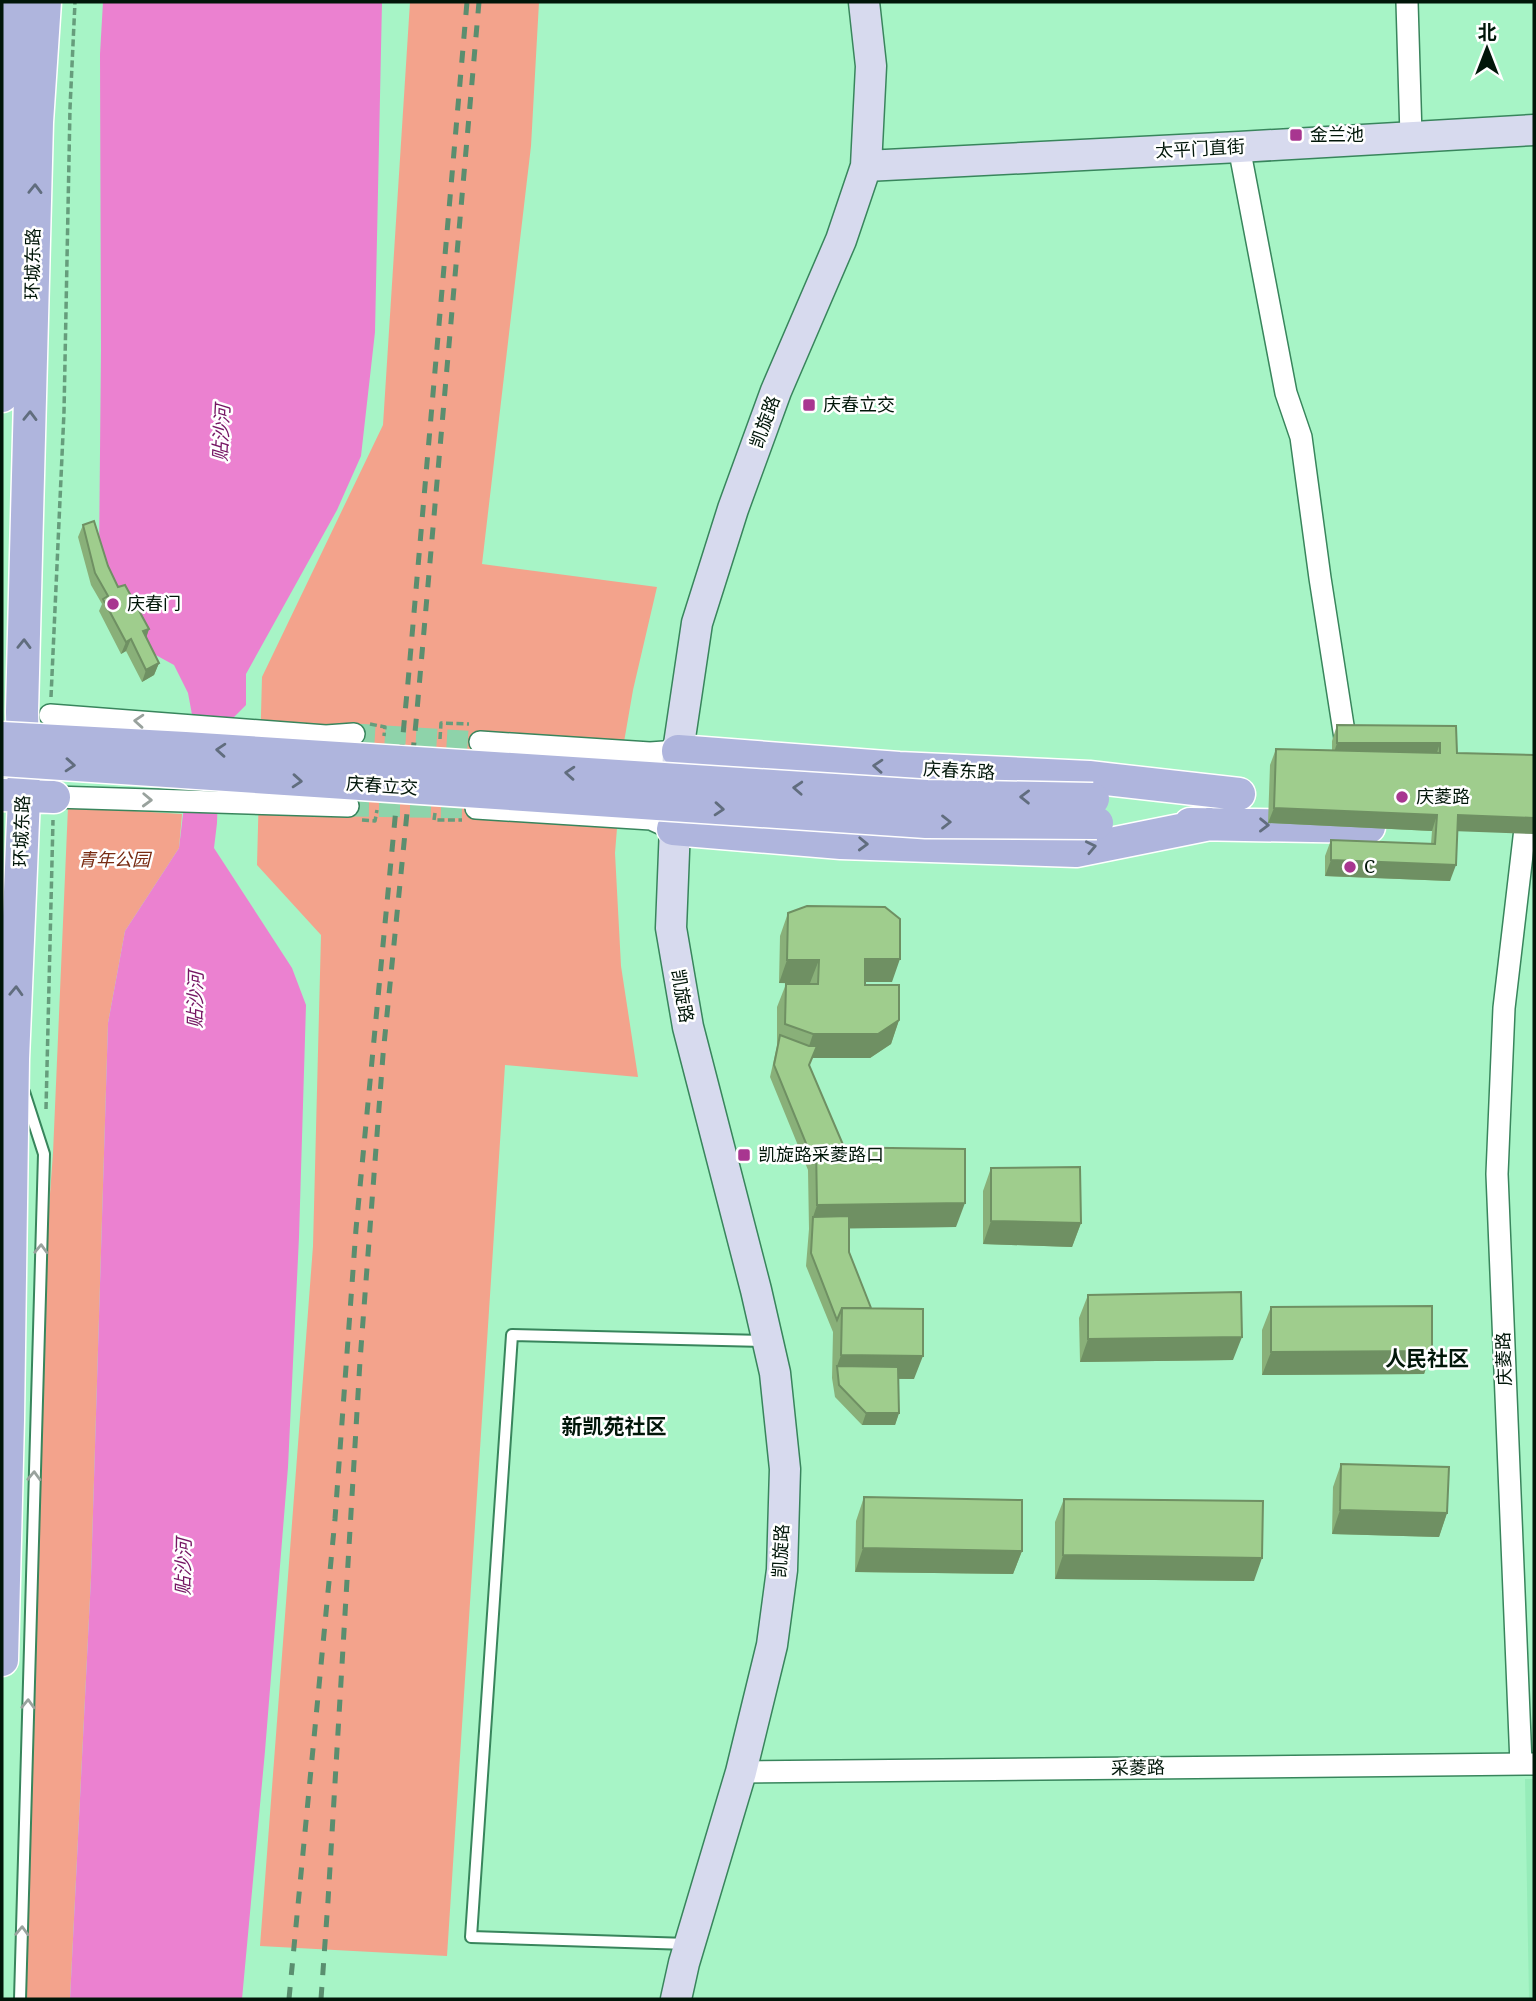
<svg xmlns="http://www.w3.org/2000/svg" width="1536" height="2001" font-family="'Noto Serif','Noto Sans SC',serif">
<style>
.built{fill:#96ecb9}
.green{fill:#f3a38c}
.water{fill:#eb81d0}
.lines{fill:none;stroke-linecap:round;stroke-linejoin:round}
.street-tunnel{stroke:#8ed3aa;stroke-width:21;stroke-dasharray:21 10;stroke-linecap:butt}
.lane-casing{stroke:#38855c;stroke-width:14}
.street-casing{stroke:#38855c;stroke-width:24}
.secondary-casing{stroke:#38855c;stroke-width:33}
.primary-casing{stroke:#fff;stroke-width:35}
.path{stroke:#669d7c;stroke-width:3.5;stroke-dasharray:7 3.5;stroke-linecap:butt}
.lane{stroke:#fff;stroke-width:10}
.street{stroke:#fff;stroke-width:21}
.secondary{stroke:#d7daee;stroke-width:30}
.primary{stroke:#afb5dd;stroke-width:32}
.rail{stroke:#5a8e6f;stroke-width:5;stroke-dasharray:12 12;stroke-linecap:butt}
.primary-bridge-casing{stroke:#fff;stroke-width:35;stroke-linecap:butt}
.primary-bridge{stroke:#afb5dd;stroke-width:32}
.wall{fill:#89b079}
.shaded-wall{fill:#6f9063}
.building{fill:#9fcd8d;stroke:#6f9063;stroke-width:2}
.oneway{stroke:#616d7e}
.oneway2{stroke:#99a29d}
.poi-dot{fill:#a83690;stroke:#fff;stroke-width:2.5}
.labels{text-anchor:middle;stroke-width:5;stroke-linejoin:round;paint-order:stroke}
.poi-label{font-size:18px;fill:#011609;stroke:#fff;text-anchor:start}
.street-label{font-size:18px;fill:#011609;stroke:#fff}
.park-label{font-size:18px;font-style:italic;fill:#782b12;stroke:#fff}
.water-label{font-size:19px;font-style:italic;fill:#751663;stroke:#fff}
.quarter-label{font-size:21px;font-weight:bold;fill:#011609;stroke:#fff}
</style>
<rect width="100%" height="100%" fill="#a7f4c6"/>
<!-- built -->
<path class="built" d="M1525,1779H1534V1999H1529Z"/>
<!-- green -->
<path class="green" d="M410,2H539L531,146L482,564L657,587L633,690L624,742L615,853L621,966L638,1077L505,1065L447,1956L260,1946L313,1246L321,935L257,865L262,677L383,425Z
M68,807L182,814L179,848L125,931L108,1023L91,1577L70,1999H21L37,1371L53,1153Z"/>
<!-- water -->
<path class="water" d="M103,2H382L375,332L361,456L337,510L246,674V705L232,719L220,723L217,823L214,848L292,968L306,1005L299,1237L288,1467L265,1751L242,1999H70L91,1577L108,1023L125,931L179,848L192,739L193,720L188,693L174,665L152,653L99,557L101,349L100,54Z"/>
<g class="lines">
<!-- street-tunnel -->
<path class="street-tunnel" d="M354,734L480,742
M348,806L476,808"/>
<!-- lane casing -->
<g class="lane-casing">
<path id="lane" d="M688,1944L471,1937L512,1335L764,1341
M20,1999L44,1154L24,1092"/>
</g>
<!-- street casing -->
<g class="street-casing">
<path id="street" d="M1407,2L1411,136
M1239,147L1286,393L1301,437L1320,578L1347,751
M50,715L326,736L354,734
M480,742L650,753L678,751
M54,797L348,806
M476,808L651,819L673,829
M1521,1764L1497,1174L1504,1008L1525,829
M741,1772L1534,1764"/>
</g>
<!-- secondary casing -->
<g class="secondary-casing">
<path id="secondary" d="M866,166L1239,147L1534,130
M676,1999L684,1963L741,1772L772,1645L782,1570L785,1469L775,1373L756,1290L688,1027L671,928L678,751L697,623L733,509L776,391L841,240L866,166L871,66L864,2"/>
</g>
<!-- primary casing -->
<g class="primary-casing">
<path id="primary" d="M2,396L19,2
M678,751L899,768L1089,777L1239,794
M3,795L54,797
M1190,824L1369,827
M673,829L841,843L1076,851L1210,824
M2,1660L8,1420L13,1059L24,797L22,712L37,122L45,2"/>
</g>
<!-- path -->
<path class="path" d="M51,697L64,412L70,108L75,2
M370,724L385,727L384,736
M440,739L441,723L469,724
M435,813L434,820H462
M362,820L375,821L377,810
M46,1109L53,820"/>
<!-- lane -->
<use href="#lane" class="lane"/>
<!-- street -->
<use href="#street" class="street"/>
<!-- secondary -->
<use href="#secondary" class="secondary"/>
<!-- primary -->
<use href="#primary" class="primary"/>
<!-- rail -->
<path class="rail" d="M289,1999L335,1519L356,1229L408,682L467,2
M321,1999L328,1901L360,1361L383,1055L416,722L479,2"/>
<!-- primary-bridge casing -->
<g class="primary-bridge-casing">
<path id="primary-bridge" d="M2,738L185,748L927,796L1093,799
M2,760L926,822L1097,823"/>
</g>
<!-- primary-bridge -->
<use href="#primary-bridge" class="primary-bridge"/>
</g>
<!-- wall -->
<path class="wall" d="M83,525L108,566L118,587L149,629L146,638L159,663L154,675L142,682L126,651L121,654L99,611L102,604L91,585L78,537Z
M1337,725L1456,726L1457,832L1450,881L1325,876V856L1331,840L1431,844L1432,831L1268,823L1270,765L1276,749L1332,750V741Z
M788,913L892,982H865V985L899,1020L891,1044L870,1058H812L809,1066L844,1147L956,1227L849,1228V1252L871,1308L914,1379H898L899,1413L895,1425H862L835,1397L832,1378L833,1332L806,1266L809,1229L808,1170L770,1077L777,1046V1007L786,984H810L779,983L780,936Z
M991,1168L1081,1223L1072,1247L983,1244V1191Z
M1088,1295L1233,1360L1080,1362L1079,1318Z
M1271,1307L1432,1351L1424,1374L1262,1375V1330Z
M1341,1464L1447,1513L1439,1537L1332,1534L1333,1487Z
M864,1497L1022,1551L1013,1574L855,1572L856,1521Z
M1064,1499L1254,1581L1055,1579V1522Z"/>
<!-- shaded-wall -->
<path class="shaded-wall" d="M149,629L145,641L143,631Z
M131,639L126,651L121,654L126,642Z
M159,663L154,675L142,682L146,670Z
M1337,743H1440L1435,759H1332Z
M1274,808L1437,815L1432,831L1268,823Z
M1458,815L1534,818V834L1452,831Z
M1331,860L1456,865L1450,881L1325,876Z
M865,959H900L892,982H856Z
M787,960H819L810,983H779Z
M899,1020L891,1044L870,1058H805L813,1034Z
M965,1203L956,1227L812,1229L813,1217L817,1205Z
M991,1221L1081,1223L1072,1247L983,1244Z
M1242,1337L1233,1360L1080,1362L1088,1339Z
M1432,1351L1424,1374L1262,1375L1271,1352Z
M841,1355L923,1356L914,1379L838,1378L837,1366Z
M866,1413H899L895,1425H862Z
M1340,1510L1447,1513L1439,1537L1332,1534Z
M863,1548L1022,1551L1013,1574L855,1572Z
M1063,1555L1262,1558L1254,1581L1055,1579Z"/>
<!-- building -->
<path class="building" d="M94,521L108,566L118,587L125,585L149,629L143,631L159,663L146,670L131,639L126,642L103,599L108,596L95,573L83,525Z
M1337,725L1456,726L1457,753L1534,755V818L1458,815L1456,865L1331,860V840L1435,844L1437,815L1274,808L1276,749L1440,753V743H1337Z
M807,906L885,907L900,919V959H865V985H899V1020L878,1034H813L785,1024L786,984H818L819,960H787L788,913Z
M780,1035L809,1046H817L809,1065L844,1147H816L812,1158L774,1065Z
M816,1147L965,1149V1203L817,1205Z
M1080,1167L1081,1223L991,1221V1168Z
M849,1216V1252L871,1308H842L837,1320L811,1253L813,1217Z
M1241,1292L1242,1337L1088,1339V1295Z
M1432,1306V1351L1271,1352V1307Z
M842,1308L923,1309V1356L841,1355Z
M837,1366L898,1367L899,1413H866L839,1385Z
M1341,1464L1449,1467L1447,1513L1340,1510Z
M864,1497L1022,1500V1551L863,1548Z
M1064,1499L1263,1501L1262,1558L1063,1555Z"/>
<!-- one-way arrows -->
<defs><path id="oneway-chevron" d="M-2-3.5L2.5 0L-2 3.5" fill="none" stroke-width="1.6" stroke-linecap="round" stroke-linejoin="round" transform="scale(1.75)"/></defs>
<g class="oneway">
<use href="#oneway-chevron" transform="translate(35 189) rotate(-89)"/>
<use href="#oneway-chevron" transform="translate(30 416) rotate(-89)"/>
<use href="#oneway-chevron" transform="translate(24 644) rotate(-89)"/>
<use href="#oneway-chevron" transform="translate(221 750) rotate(-176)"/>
<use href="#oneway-chevron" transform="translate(70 765) rotate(4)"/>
<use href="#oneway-chevron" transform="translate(878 766) rotate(-176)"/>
<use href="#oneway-chevron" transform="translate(570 773) rotate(-176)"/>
<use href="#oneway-chevron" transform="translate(297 781) rotate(4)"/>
<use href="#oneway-chevron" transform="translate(798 788) rotate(-177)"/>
<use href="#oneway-chevron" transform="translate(1025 797) rotate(-179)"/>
<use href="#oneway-chevron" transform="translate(719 809) rotate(4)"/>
<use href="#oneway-chevron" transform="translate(946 822)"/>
<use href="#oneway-chevron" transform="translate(1264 825) rotate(1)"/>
<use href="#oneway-chevron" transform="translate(863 844) rotate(2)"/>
<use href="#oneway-chevron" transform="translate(1091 847) rotate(-12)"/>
<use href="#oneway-chevron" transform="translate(16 991) rotate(-88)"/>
</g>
<g class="oneway2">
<use href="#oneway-chevron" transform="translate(139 721) rotate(-176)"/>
<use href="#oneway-chevron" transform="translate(147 800) rotate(2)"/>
<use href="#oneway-chevron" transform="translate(41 1249) rotate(-88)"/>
<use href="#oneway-chevron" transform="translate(34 1476) rotate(-88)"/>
<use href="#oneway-chevron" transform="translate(28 1704) rotate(-88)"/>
<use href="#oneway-chevron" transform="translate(22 1931) rotate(-88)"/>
</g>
<!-- markers -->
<g class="poi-dot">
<rect x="1289" y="128" width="14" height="14" rx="3.5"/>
<rect x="802" y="398" width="14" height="14" rx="3.5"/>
<circle cx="113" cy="604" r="7"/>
<circle cx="1402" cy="797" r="7"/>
<circle cx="1350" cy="867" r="7"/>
<rect x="737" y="1148" width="14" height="14" rx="3.5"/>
</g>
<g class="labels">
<!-- poi labels -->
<g class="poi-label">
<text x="1310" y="141">金兰池</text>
<text x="823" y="411">庆春立交</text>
<text x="127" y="610">庆春门</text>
<text x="1416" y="803">庆菱路</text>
<text x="1364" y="873">C</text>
<text x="758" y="1161">凯旋路采菱路口</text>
</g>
<!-- street labels -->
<g class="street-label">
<text transform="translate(1200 149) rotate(-3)" y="6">太平门直街</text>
<text transform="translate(33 264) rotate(-89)" y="6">环城东路</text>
<text transform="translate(765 422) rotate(-70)" y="6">凯旋路</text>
<text transform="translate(959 771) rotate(3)" y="6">庆春东路</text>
<text transform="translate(382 786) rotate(4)" y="6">庆春立交</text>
<text transform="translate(22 831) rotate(-88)" y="6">环城东路</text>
<text transform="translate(682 996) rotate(80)" y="6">凯旋路</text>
<text transform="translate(1504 1359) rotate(-92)" y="6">庆菱路</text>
<text transform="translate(781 1551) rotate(-87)" y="6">凯旋路</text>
<text transform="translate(1138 1768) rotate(-1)" y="6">采菱路</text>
</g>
<!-- park labels -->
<g class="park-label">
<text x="114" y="866">青年公园</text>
</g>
<!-- water labels -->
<g class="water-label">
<text transform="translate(221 433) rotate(-87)" y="7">贴沙河</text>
<text transform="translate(195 1000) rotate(-89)" y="7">贴沙河</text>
<text transform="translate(183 1567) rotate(-89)" y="7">贴沙河</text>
</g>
<!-- quarter labels -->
<g class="quarter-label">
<text x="1427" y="1366">人民社区</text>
<text x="614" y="1434">新凯苑社区</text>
</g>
</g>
<!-- border -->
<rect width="1536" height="2001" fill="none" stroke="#011609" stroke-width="7"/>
<!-- north arrow -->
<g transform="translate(1487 49)" stroke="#ffffff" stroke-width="5" paint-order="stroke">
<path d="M0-5L12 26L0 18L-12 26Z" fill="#011609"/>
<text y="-10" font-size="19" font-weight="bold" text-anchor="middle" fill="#011609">北</text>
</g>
</svg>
